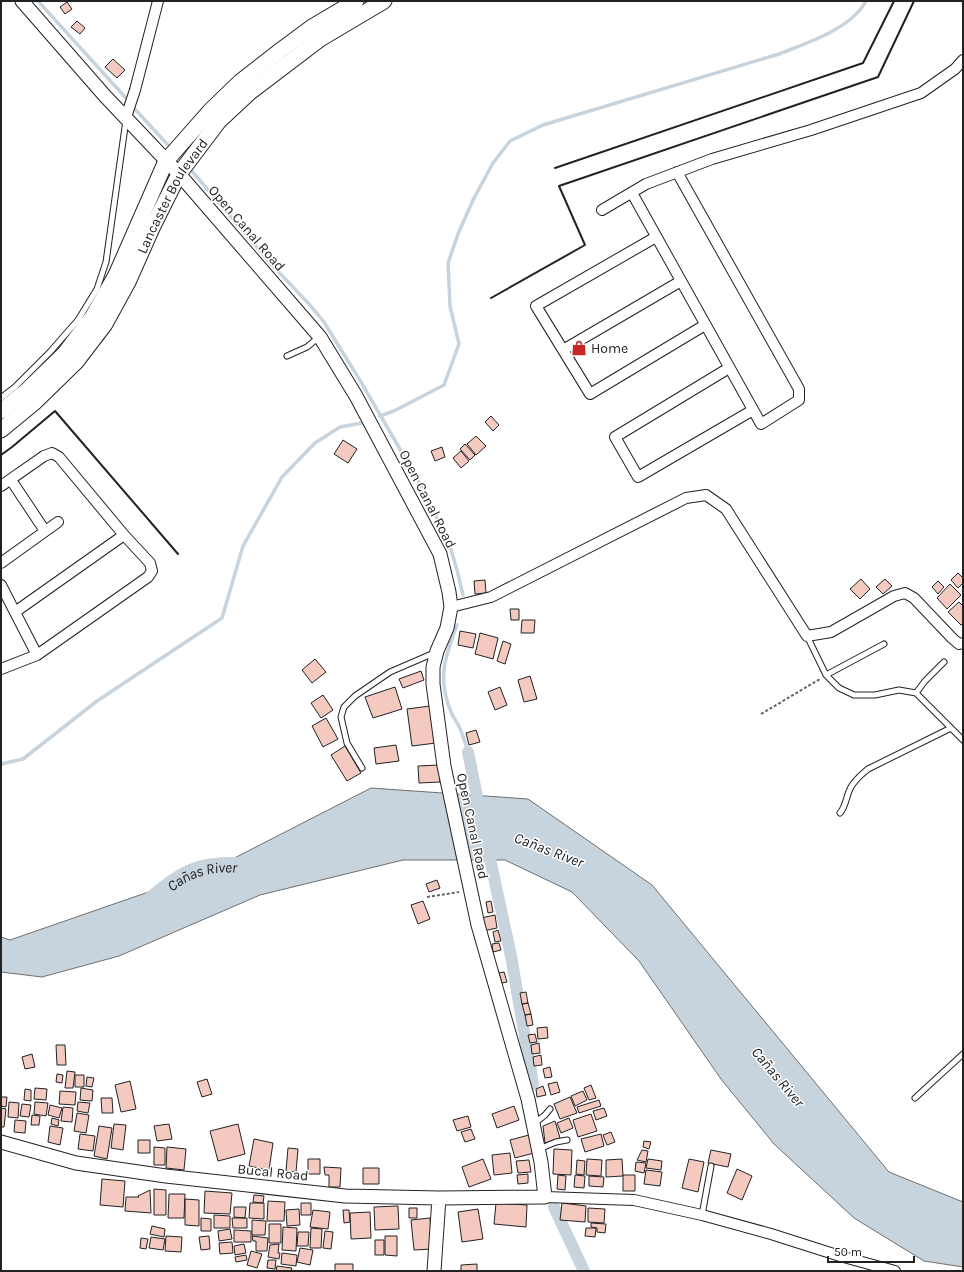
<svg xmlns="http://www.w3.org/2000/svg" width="964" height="1272" font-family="Karla,sans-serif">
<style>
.water{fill:#c7d3dd;stroke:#6f6f6f}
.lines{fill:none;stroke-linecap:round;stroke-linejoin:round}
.stream{stroke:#c7d3dd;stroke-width:3.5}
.canal{stroke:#c7d3dd;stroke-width:12}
.river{stroke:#c7d3dd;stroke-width:21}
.building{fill:#f3c9c0;stroke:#222}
.service-casing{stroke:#222;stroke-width:7}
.minor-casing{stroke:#222;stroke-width:12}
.tertiary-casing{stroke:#222;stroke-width:15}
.secondary-casing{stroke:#222;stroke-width:17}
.path{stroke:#646464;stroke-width:2;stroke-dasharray:3 2;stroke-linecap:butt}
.service{stroke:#fff;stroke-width:5}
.minor{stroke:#fff;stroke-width:10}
.tertiary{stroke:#fff;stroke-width:13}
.secondary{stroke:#fff;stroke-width:15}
.wall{stroke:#222;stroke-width:2}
.labels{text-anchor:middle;stroke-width:3;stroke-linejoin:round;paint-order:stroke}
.street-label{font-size:14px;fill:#222;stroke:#fff}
.poi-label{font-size:14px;fill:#222;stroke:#fff;text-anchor:start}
.water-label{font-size:15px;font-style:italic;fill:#222;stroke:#fff}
</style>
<rect width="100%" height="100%" fill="#fff"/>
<!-- water -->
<path class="water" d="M371,788L528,799L652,885L889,1172L963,1202V1267L924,1261L854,1218L774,1144L721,1079L639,961L572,892L505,860H403L260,895L119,956L42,977L1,972V937L10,940L209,871Z"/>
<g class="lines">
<!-- stream -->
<path class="stream" d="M38,1L125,97
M132,106L168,145
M191,170L273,266L309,304L324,322L361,382L415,475L434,512L449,543L457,570L463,595
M380,416L394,411L444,385L459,344L450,306L448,263L458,234L473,200L493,163L510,141L543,125L779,54C807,43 851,29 866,1
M457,625C445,657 437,678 451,712C454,719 459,725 461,731C464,738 466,745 468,752
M1,764L23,759L97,701L222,618L243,546L282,477L315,443L340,427L362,423"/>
<!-- canal -->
<path class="canal" d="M468,752L480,811
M487,845L511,956L533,1084
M554,1207L584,1271"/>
<!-- river -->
<path class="river" id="s1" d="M153,901C184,874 202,865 244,868"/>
</g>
<!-- building -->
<path class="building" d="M67,2L72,9L65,14L60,7Z
M77,21L85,28L80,34L71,27Z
M113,59L125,70L117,78L105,67Z
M491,416L499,425L493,431L485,422Z
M476,436L486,446L476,455L467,444Z
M343,440L357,449L348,463L334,454Z
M465,444L475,455L470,460L460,449Z
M442,447L445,457L435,461L431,451Z
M461,451L469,461L461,468L453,458Z
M958,573L963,578V583L958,588L951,580Z
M861,579L870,589L860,599L850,589Z
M885,579L892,586L883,594L876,587Z
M485,580L486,593L475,594L474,581Z
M938,581L944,587L938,594L932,587Z
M950,584L961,595L947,609L937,598Z
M959,602L963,606V624L961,625L948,612Z
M510,609H519V620H511Z
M522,620H535L534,633H521Z
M460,631L476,634L473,648L458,645Z
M480,633L498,638L493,659L475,654Z
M503,641L511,644L505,664L497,661Z
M315,659L326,672L312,683L302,670Z
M421,671L424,680L403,688L399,679Z
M530,676L537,699L524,702L518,680Z
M395,687L402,709L373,718L365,697Z
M500,687L507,705L495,710L488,692Z
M323,695L333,710L321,718L311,703Z
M430,706L436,743L412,746L407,709Z
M326,718L338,739L323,747L312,726Z
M476,730L480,742L469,745L466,733Z
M396,745L399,761L376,764L374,748Z
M345,746L361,773L347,781L331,755Z
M439,765L440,782L419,783L418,766Z
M437,880L440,888L429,892L426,884Z
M423,901L430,919L418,924L411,905Z
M491,901L493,912L488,913L486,902Z
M495,915L497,928L483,931L481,918Z
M498,930L501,941L495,942L493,932Z
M499,943L501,950L493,952L492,944Z
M504,972L507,982L502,983L499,973Z
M526,992L528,1003L522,1004L520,993Z
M528,1003L531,1014L525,1015L522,1004Z
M531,1014L533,1025L527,1026L525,1015Z
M547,1027L548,1038L538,1039L537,1028Z
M535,1034L537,1042L530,1043L528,1035Z
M539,1043L540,1053L532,1054L531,1045Z
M56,1045H65L66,1065H57Z
M32,1054L35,1067L25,1069L22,1057Z
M541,1055L542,1065L534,1066L533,1057Z
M550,1067L552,1077L545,1078L543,1069Z
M67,1071L75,1072L73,1088H65Z
M57,1074L63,1075L62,1083L56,1082Z
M75,1075H84V1087H75Z
M87,1077L94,1078L92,1087L86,1086Z
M207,1079L212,1094L202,1097L197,1082Z
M130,1081L136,1109L121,1112L115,1085Z
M557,1082L560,1092L551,1095L548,1084Z
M591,1085L596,1098L589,1100L584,1088Z
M543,1086L546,1095L537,1097L536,1089Z
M35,1088L47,1089L46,1100L34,1099Z
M81,1088L93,1090L92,1101L80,1100Z
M25,1089L31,1090V1101L24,1100Z
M60,1091L76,1092L75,1105L59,1104Z
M583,1091L587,1100L575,1106L571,1096Z
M1,1097H7L6,1107L1,1106Z
M570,1097L577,1113L560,1119L554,1104Z
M101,1098H112L113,1113H102Z
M599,1100L601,1106L579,1113L577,1107Z
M9,1102L19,1103L18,1118L8,1117Z
M35,1102L48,1103L46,1116L34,1114Z
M78,1102L90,1103L88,1113L77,1111Z
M22,1104L31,1105L29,1117L20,1116Z
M50,1105L62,1108L59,1118L48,1115Z
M514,1106L519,1120L497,1128L492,1114Z
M63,1107L73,1108L72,1122L61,1121Z
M1,1108L6,1109L4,1127H1Z
M604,1108L607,1116L596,1120L593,1111Z
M77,1113L89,1115L86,1133L74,1131Z
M591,1114L597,1131L578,1137L573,1120Z
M32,1115L40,1116L39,1125H31Z
M468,1116L471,1127L457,1131L453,1120Z
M52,1118L59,1120L58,1126L51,1124Z
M569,1118L573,1128L561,1133L557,1123Z
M15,1120L26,1121L25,1133L14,1132Z
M555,1121L560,1138L545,1143L543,1126Z
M114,1124L126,1125L123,1150L111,1148Z
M169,1124L172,1139L157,1141L154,1126Z
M238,1124L245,1154L218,1161L210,1131Z
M50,1126L63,1128L60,1145L48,1142Z
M99,1126L112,1128L107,1159L94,1156Z
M471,1129L475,1139L465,1142L461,1132Z
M611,1132L615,1142L607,1145L603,1135Z
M80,1134L95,1136L93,1151L78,1149Z
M601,1134L604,1146L585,1152L581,1139Z
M529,1135L534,1153L515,1158L510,1140Z
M254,1139L273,1143L269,1170L249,1166Z
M138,1140H150V1153H138Z
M644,1141L651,1142L649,1149L643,1147Z
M154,1147L165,1148V1165H154Z
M167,1147L186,1149L184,1170L166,1168Z
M288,1148L298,1149L296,1172L286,1171Z
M554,1149L572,1150L571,1175L553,1174Z
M642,1150L648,1151L646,1162L637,1160Z
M711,1150L731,1154L728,1167L708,1163Z
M510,1153L512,1173L494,1175L492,1155Z
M308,1159H320V1174H308Z
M483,1159L491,1179L469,1187L462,1167Z
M587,1159L602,1160L601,1176L586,1175Z
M622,1159L623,1176L606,1177V1160Z
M648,1159L662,1161L661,1170L646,1168Z
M689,1159L704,1162L698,1192L682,1188Z
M529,1160L531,1172L518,1173L516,1161Z
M577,1160L585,1161L584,1175L576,1174Z
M636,1162L646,1163L644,1173L635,1171Z
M324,1167L341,1168L340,1187H329V1175H325Z
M363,1168H379V1184H363Z
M737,1169L752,1176L742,1200L727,1193Z
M646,1170L662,1172L660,1186L644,1184Z
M528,1174V1183L518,1184L517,1175Z
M558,1175L566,1176L565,1190L557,1189Z
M575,1175L585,1176L584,1188L574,1187Z
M623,1175H635V1191H623Z
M589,1176L604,1177L603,1187L589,1186Z
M102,1179L125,1181L123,1207L100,1205Z
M154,1189L166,1190V1215H154Z
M150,1190L151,1213L125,1211L126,1197H139L138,1196Z
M205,1191L232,1193L230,1214L204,1213Z
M169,1194H185L184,1218H168Z
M254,1195L264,1196L263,1203L253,1202Z
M185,1199L199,1200V1226L185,1225Z
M268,1201L285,1202L284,1221H267Z
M250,1203H264V1219L249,1218Z
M301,1203H311V1215H301Z
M496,1203L527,1205L526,1227L494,1224Z
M562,1203L586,1206L585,1222L560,1220Z
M398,1206L399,1229L375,1230L374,1207Z
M234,1207H246L245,1218L234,1217Z
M409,1208H417V1218H409Z
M588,1208L605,1209L604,1223L588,1222Z
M299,1209L300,1225L287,1226L286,1210Z
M478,1209L483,1239L462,1242L458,1212Z
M313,1210L330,1212L328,1229L310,1227Z
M343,1210H349L350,1222L344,1223Z
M370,1212L371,1238L351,1239L350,1213Z
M214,1215L230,1216V1228H214Z
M201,1218L211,1219V1231H201Z
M232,1218H247V1228H233Z
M430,1218L432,1249L414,1250L411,1220Z
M252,1220L266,1221L265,1235H252Z
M591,1223L606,1224L605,1233L597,1232V1228L591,1227Z
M269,1224H281V1243H269Z
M152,1226L165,1229L164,1237L150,1234Z
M283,1227L297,1228L296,1251L282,1250Z
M311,1228L322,1229L321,1248H310Z
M586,1228H596L595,1237L585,1236Z
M230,1229L232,1239L219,1241L218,1231Z
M234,1230L251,1231V1242H234Z
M325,1231L333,1232L331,1249L323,1248Z
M298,1232H309L308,1246H297Z
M166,1236L182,1237L181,1252L165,1251Z
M209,1236L210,1249L201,1250L199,1237Z
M252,1236L268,1238L267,1251H256V1241H253Z
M385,1236H397V1256L385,1255Z
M151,1237L165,1239L163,1250L149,1248Z
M141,1238L148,1239L146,1249L140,1248Z
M375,1240H384V1255H375Z
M232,1242L233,1253L220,1254L219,1243Z
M244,1244L246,1253L235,1255L234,1246Z
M279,1244L278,1253H280L279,1259L268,1257L270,1245Z
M300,1248L313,1250L310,1265L297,1262Z
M251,1251L262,1254L257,1268L247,1265Z
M282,1253L297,1255L296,1266L281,1264Z
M246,1255L247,1260L236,1262L235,1257Z
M268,1260H276L275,1269L267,1268Z
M335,1264H353V1271H335Z
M477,1264V1271H461V1265Z
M277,1266L292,1268L291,1271H276Z"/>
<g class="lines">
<!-- service casing -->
<g class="service-casing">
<path id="service" d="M287,356L307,347L319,337
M1,398L15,387L50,352L78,320L97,289L106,262L126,120
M807,636L826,675L839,688L854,695H875L899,690L916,693L963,740
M826,675L884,644
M916,693L925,681L944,662
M362,768L347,743L341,717L344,707L355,696L390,672L434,653
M840,813C846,806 846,797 850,789C854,780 861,775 868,769L951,728
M915,1098L963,1054
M535,1123L545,1115L550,1109
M539,1149L556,1142L567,1140
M702,1215L711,1166"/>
</g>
<!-- minor casing -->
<g class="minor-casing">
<path id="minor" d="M126,117L135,90L158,1
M632,193L761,424L799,400V389L677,172
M602,210L646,184L712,159L811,130L921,93L955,69L963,60
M656,237L536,306L590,394L705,325
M563,350L681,281
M729,368L615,437L638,477L753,410
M11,480L45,531
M1,486L44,456L52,453L59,457L124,535L150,563L152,571L148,577L37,655L1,669
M1,563L58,522
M1,585L37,655
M451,607L491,597L686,498L706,495L726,509L807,636L831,632L894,596L905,593L914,598L952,638L959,644L963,643
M15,612L124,535
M545,1197L634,1200L702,1215L771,1234L840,1256L895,1271"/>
</g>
<!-- tertiary casing -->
<g class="tertiary-casing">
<path id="tertiary" d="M1,1142L76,1163L166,1176L345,1196L439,1198L545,1197L541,1162L528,1099L478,925L444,766L433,684V667L437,651L447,628L451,607L449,592L440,554L356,396L320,337L179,174L105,96L22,1
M434,1271L439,1198"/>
</g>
<!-- secondary casing -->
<g class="secondary-casing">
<g id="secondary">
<path d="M1,411L26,391L65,353L93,316L116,275L166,161L210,111L240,82L281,50L312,27L356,1"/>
<path id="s2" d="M1,430L35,402L76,362L105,324L128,282L152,228L179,174L219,121L249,93L320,39L384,1"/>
</g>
</g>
<!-- path -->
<path class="path" d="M761,714L820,679
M427,897L459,892"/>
<!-- service -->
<use href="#service" class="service"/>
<!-- minor -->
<use href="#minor" class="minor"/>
<!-- tertiary -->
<use href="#tertiary" class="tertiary"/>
<!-- secondary -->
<use href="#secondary" class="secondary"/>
<!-- wall -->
<path class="wall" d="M555,168L863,63L894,1
M491,298L585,245L559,186L878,77L914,1
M1,455L12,447L55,411L178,554"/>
</g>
<!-- icons -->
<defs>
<g id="shop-bare" transform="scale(1.2)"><path d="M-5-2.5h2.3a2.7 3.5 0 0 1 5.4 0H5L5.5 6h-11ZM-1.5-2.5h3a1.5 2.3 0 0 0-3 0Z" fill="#c62828" stroke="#fff" stroke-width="2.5" paint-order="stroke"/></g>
</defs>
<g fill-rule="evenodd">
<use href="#shop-bare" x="579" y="348"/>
</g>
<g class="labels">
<!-- street labels -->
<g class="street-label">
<text dy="5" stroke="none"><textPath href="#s2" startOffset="294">Lancaster Boulevard</textPath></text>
<text transform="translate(247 228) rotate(49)" y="5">Open Canal Road</text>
<text transform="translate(428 499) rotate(63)" y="5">Open Canal Road</text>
<text transform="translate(473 826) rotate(78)" y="5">Open Canal Road</text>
<text transform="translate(273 1172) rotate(6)" y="5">Bucal Road</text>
</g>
<!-- poi labels -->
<g class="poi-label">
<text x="591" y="353">Home</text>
</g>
<!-- water labels -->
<g class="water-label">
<text transform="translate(549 850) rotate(21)" y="5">Cañas River</text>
<text dy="5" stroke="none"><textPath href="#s1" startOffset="57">Cañas River</textPath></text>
<text transform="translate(778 1077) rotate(50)" y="5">Cañas River</text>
</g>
</g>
<!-- border -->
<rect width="964" height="1272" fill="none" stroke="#222222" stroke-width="4"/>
<!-- scale -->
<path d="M828 1256v6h86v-6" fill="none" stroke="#222222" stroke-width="2"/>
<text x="834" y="1256" font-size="12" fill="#222222" stroke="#ffffff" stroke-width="3" paint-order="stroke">50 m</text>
</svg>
